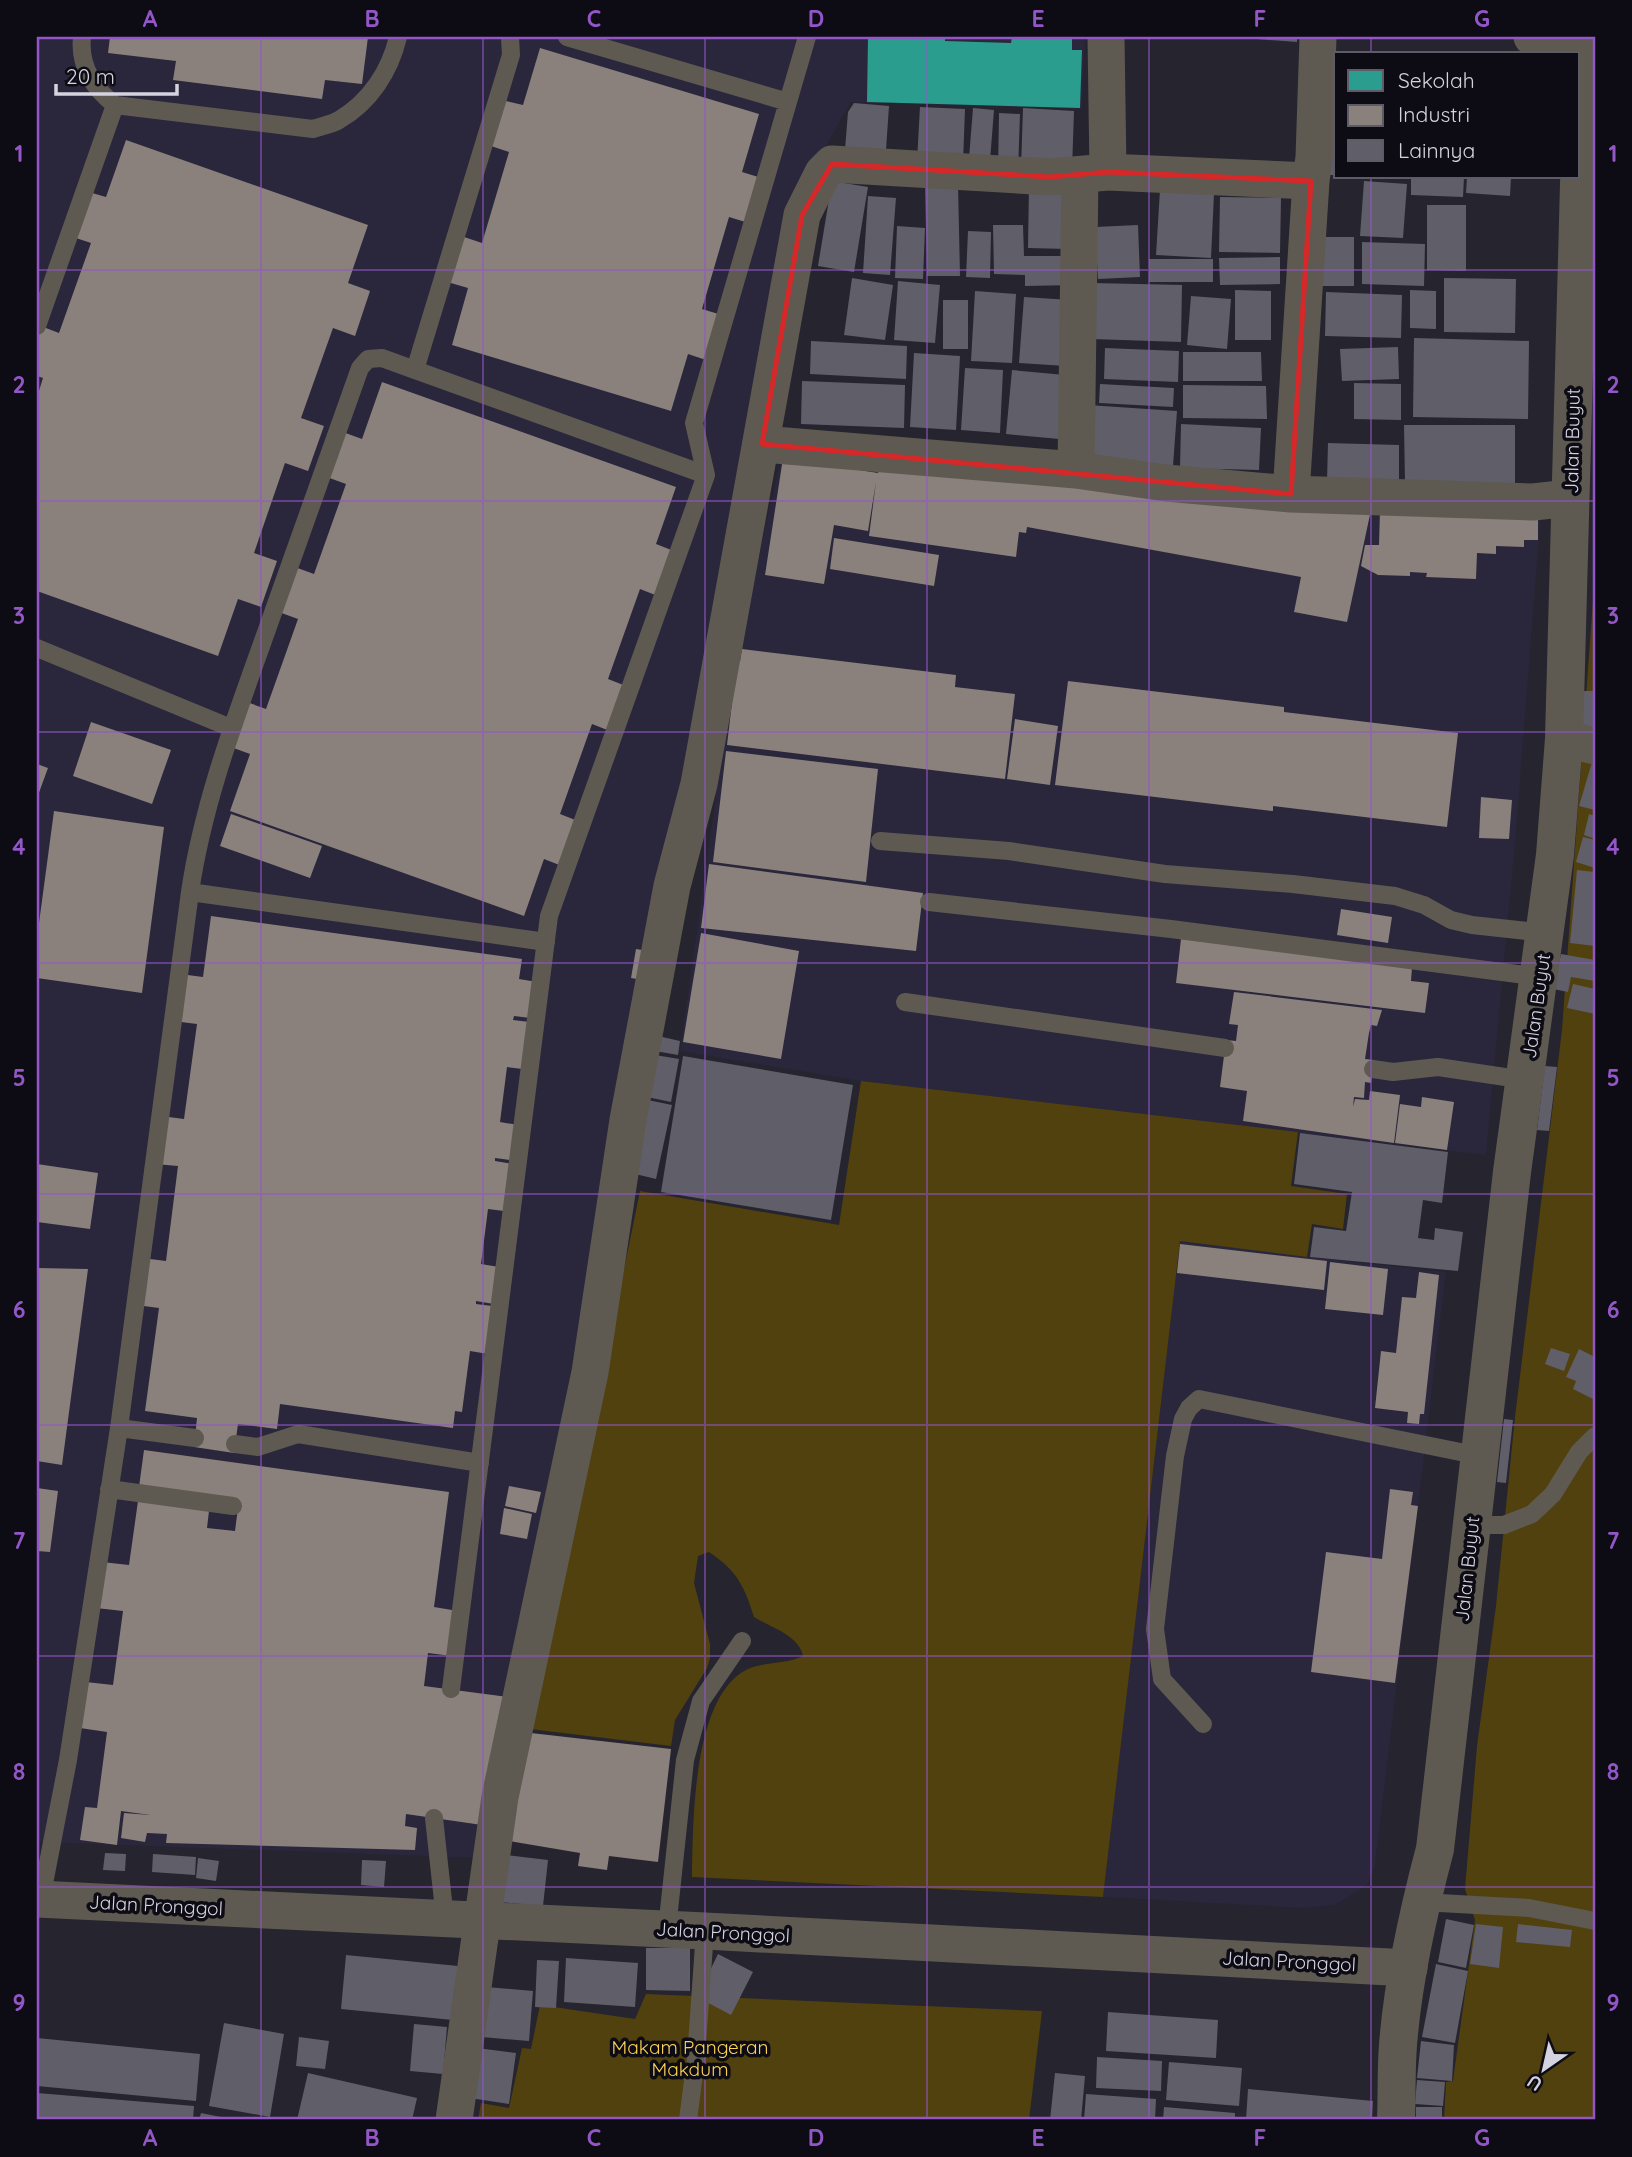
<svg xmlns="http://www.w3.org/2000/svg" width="1632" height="2157" font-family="Quicksand,sans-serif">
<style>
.built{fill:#2a263c}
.green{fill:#51410f}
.schools{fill:#2a9d8f}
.industry{fill:#8a817c}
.building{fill:#605e68}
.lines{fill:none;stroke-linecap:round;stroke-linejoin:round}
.service{stroke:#5e5a52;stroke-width:18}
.minor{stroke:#5e5a52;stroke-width:37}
.tertiary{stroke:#5e5a52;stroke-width:38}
.marked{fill:none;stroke:#d62828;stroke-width:5;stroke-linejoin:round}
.grid{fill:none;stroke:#9256c7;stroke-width:2;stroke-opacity:0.55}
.labels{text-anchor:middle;stroke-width:7;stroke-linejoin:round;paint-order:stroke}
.street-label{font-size:19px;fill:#d5d3e0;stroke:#0d0b13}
.park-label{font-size:19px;fill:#fcd355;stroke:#0d0b13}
.neatline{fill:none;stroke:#9256c7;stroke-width:2.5}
.grid-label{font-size:23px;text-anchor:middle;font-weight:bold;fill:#9256c7}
</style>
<rect width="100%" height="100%" fill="#26242e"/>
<!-- built -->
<path class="built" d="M37,37H1085L1082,109L851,102L789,212L479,1858L37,1842Z
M782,454L1541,512L1515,844L1486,1155L861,1081L680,1051L735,660Z
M1180,1240L1309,1257L1446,1272L1375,1866L1367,1885L1335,1905L1304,1908L1103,1897Z"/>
<!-- green -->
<path class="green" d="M1595,572V2120H1444L1446,2082L1453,2081L1475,1920L1465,1889L1477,1746L1496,1606L1515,1417L1562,1030Z
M861,1081L1298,1132L1291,1186L1347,1194L1343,1229L1312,1224L1307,1257L1180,1241L1103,1897L692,1877C693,1824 692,1698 746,1670C764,1661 785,1665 803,1656C799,1635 770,1627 754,1617C744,1585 737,1571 709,1552L698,1556L694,1583L710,1644V1658L707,1668L675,1720L671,1746L530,1729L640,1191L839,1225Z
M646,1994L1042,2011L1029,2120H478L481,2103L509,2108L522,2048L531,2049L540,2005L635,2019Z"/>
<!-- schools -->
<path class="schools" d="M868,37H945V41L1011,43L1012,37H1072V50H1082L1080,108L867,102Z"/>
<!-- industry -->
<path class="industry" d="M110,37H368L362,84L325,80L322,99L173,80L176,61L108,53Z
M540,48L759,114L742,172L765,179L752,224L729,217L702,309L725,316L712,362L688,354L671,411L452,345L468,288L444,281L458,235L482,243L509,152L485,144L498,99L523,105Z
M126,140L368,225L348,283L370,291L355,336L333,328L301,418L324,426L308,471L285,463L254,553L277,561L261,607L238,599L218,656L37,591V397L43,378L37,376V330L38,325L59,333L91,243L70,236L85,191L106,197Z
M382,382L676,487L656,544L679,553L663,598L640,589L608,679L631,688L615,733L592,724L560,814L583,823L567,868L544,859L524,916L230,811L250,754L228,746L244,701L266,709L298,619L276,611L292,566L314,574L346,484L324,476L340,431L362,439Z
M783,458L878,473L880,463L1371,510L1347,622L1294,612L1301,577L1027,527L1026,533L1019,532L1016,557L869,536L876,482L868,531L834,525L824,584L765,575Z
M1380,510L1538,516V540H1524V547L1496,546V554L1477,553L1476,579L1426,577L1427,573L1410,572V576L1378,575L1361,566L1365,545H1379Z
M834,538L939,555L934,586L830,569Z
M742,649L956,675L955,687L1015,694L1005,779L727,745L737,660L740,661Z
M1068,681L1284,707V712L1458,733L1447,827L1273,806V811L1055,785Z
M1015,719L1058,726L1050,785L1007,779Z
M91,722L171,750L152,804L73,776Z
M726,751L878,769L866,882L713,862Z
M37,764L48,768L37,798Z
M1481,797L1512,800L1509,839L1479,838Z
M54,811L164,827L142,993L37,978V938Z
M231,814L322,846L310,878L220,846Z
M709,864L923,893L916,951L701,928Z
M1341,909L1392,917L1388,943L1337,935Z
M211,916L522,959L519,979L543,983L539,1019L514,1016L513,1020L538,1023L531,1070L507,1067L501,1114L500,1122L524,1126L519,1161L495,1158V1161L519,1165L513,1212L488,1209L481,1264L505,1268L500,1305L476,1301V1304L500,1307L494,1355L470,1351L462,1412L455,1411L453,1428L280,1404L277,1429L238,1424L234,1453L194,1447L197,1418L145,1411L159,1308L136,1305L142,1258L166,1261L178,1166L155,1164L161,1116L184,1119L197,1024L173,1021L180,974L203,977Z
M701,933L799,951L781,1059L683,1042Z
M1181,939L1412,967L1411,981L1429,983L1425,1013L1176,983Z
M636,949L648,951L643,980L631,978Z
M1234,992L1382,1010L1377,1026L1371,1025L1369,1033L1365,1059L1374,1060L1371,1083L1365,1082L1364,1098L1354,1097L1353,1107L1355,1099L1369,1100L1370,1091L1400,1095L1394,1143L1243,1121L1247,1091L1220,1087L1226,1040L1236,1041L1238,1025L1229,1024Z
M1422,1097L1454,1102L1447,1150L1395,1143L1400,1104L1421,1107Z
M37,1164L98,1173L90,1229L37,1222Z
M1180,1244L1327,1261L1324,1290L1177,1273Z
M1330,1262L1388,1269L1383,1315L1325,1309Z
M37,1268L88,1269L62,1465L37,1461Z
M1419,1272L1439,1275L1424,1414H1420L1419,1424L1407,1423L1408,1412L1375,1408L1381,1351L1396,1353L1402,1297L1416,1298Z
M144,1450L449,1492L434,1607L458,1611L452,1656L428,1653L424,1686L508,1697L482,1825L406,1814L405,1826L417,1828L415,1850L166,1843L167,1834L147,1833L145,1842L121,1838L124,1813L150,1815L121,1811L117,1845L80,1840L85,1807L97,1808L107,1732L80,1728L86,1682L113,1685L123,1611L96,1608L102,1562L129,1565L138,1501L209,1511L207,1528L235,1531L239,1500L139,1487Z
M509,1486L541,1492L536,1513L505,1506Z
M37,1488L58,1491L50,1552L37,1551Z
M1390,1489L1413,1492L1411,1505L1418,1506L1395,1683L1311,1672L1326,1552L1382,1559Z
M504,1508L532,1514L527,1539L500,1534Z
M531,1733L671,1749L658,1862L609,1856L607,1870L578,1866L580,1853L509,1841Z"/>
<!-- building -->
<path class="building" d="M1257,37H1297V42L1257,39Z
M854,103L889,106L885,165L844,162L848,112Z
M920,107L965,109L963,163L917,161Z
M973,108L994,110L989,173L968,171Z
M1023,108L1074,111L1072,170L1021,168Z
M999,113L1020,114L1018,172H998Z
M1329,123H1336V175H1328Z
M1411,177H1464L1463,197L1411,195Z
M1467,177H1511L1510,196L1466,193Z
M832,181L868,187L854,272L818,266Z
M1364,181L1407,184L1403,238L1360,236Z
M925,184H958L960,276H927Z
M1029,185L1068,187L1067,249L1028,248Z
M1160,190L1214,194L1211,258L1156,255Z
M868,196L896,198L890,275L863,273Z
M1220,197L1281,198L1280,253L1219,252Z
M1427,205H1466V271L1427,270Z
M993,225H1023L1024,256H1076L1075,285L1025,286V275L994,274Z
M1138,225L1140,277L1098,279L1095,227Z
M897,226L925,228L923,279L895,278Z
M968,231L991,232L990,278L966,277Z
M1318,237H1354V286H1319Z
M1362,242L1425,244L1424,286L1362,284Z
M1280,257V284L1220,285L1219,258Z
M1149,259H1213V282H1149Z
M852,278L893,285L885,340L844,335Z
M1444,278L1516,279L1515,333L1444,332Z
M898,281L940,285L935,343L894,340Z
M1093,283L1182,285L1181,342L1092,339Z
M1235,290L1271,291V340H1235Z
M1410,290L1436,291V329L1410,328Z
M975,291L1016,294L1012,363L971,361Z
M1326,292L1402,295L1401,338L1325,336Z
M1191,296L1231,299L1227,349L1187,345Z
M1024,297L1070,300L1066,366L1019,363Z
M943,300H968V349H943Z
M1414,338L1529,341L1528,419L1413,417Z
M811,341L907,346L906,379L810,374Z
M1398,347L1399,379L1342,381L1340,349Z
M1105,348L1179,351L1178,382L1104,379Z
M1183,352H1261L1262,381H1183Z
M914,353L960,356L956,430L910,427Z
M965,368L1003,370L1000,433L961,430Z
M1012,370L1076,376L1070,440L1006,434Z
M802,381L905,385L904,428L801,424Z
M1354,383L1401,384V420L1354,419Z
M1100,384L1174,388L1173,407L1099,403Z
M1183,385L1266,386L1267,419L1183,418Z
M1088,405L1177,411L1173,466L1085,460Z
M1181,424L1261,428L1259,470L1180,468Z
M1404,425H1515V483H1405Z
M1328,443L1399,445V483L1327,481Z
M1584,691H1595V733L1582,732Z
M1595,752V810L1579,806Z
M1589,814L1595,816V839L1584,835Z
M1583,837L1595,840V868L1576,862Z
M1577,870L1595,872V946L1570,943Z
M1561,954L1595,960V981L1571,977L1568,992L1553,989Z
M1573,984L1595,989V1014L1567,1008Z
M658,1036L680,1041L678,1055L655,1051Z
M655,1055L679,1059L671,1102L647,1097Z
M683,1056L853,1085L831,1220L661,1192Z
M1545,1066L1557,1067L1549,1131L1537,1130Z
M643,1099L672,1105L656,1179L627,1172Z
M1300,1133L1448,1152L1442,1203L1423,1200L1418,1238L1434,1240L1435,1228L1463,1232L1458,1271L1310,1257L1314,1227L1346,1231L1352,1192L1294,1184Z
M1551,1348L1570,1354L1564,1371L1545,1364Z
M1579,1349L1595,1357V1400L1573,1389L1576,1381L1566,1377Z
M1504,1419L1513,1420L1506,1483L1497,1482Z
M105,1853L126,1854L125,1871L103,1870Z
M153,1854L196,1857L195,1875L152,1872Z
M505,1855L548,1860L543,1906L499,1902Z
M198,1858L219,1861L216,1881L196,1878Z
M362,1860L386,1861L384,1887L361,1885Z
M1446,1919L1474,1925L1466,1968L1438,1962Z
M1476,1924L1503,1927L1499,1968L1470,1964Z
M1518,1924L1572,1930L1570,1947L1516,1942Z
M646,1948H690V1991L646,1990Z
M718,1954L753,1972L731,2015L697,1997Z
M346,1955L458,1966L453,2020L341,2009Z
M566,1958L638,1963L635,2007L564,2002Z
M537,1960L559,1961L556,2008L535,2007Z
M1436,1964L1468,1971L1455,2043L1422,2037Z
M486,1987L533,1991L529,2041L482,2037Z
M1108,2012L1218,2020L1216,2058L1106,2051Z
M224,2023L284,2034L270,2117L209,2106Z
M414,2024L447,2027L443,2074L410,2071Z
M299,2037L329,2041L325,2069L296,2066Z
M37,2038L200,2054L196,2101L37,2086Z
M1421,2041L1454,2045L1452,2081L1417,2078Z
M477,2048L516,2053L509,2104L470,2098Z
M1097,2057L1162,2061L1161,2091L1096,2088Z
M1169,2062L1242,2068L1239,2106L1166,2100Z
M308,2073L417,2098L412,2120H297Z
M1055,2073L1085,2076L1081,2120H1050Z
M1417,2080L1445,2082L1443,2106L1415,2104Z
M1248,2089L1373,2101L1372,2120H1246Z
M37,2093L194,2106L193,2120H37Z
M1086,2094L1156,2099L1155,2120H1084Z
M1164,2107L1235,2113V2120H1163Z
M1416,2107H1442V2120H1416Z
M201,2113L231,2119V2120H199Z"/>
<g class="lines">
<!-- service -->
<path class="service" d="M82,37C79,66 93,88 115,105L313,129C321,126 331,125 339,120C370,102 390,71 398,37
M567,37L788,102
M37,326L115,105
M415,370L706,475
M37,648L231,728
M880,841L1009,851L1165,874L1293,884L1395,896L1424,905L1451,920L1472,925L1546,933
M190,892L546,942
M929,902L1171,929L1540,977
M905,1002L1225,1048
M1373,1069L1393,1072L1438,1067L1526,1080
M119,1428L195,1438
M235,1444L258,1447L298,1434L480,1463
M109,1489L233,1506
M1472,1525H1504L1532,1514L1553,1494L1579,1452L1595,1436
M451,1689L549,916L706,475L694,423L807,37
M1203,1724L1162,1679L1155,1629L1175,1456L1183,1419L1189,1408L1199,1399L1480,1456
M434,1818L445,1919
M41,1899L68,1760L119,1428L190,892C203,804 234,722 264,638C296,548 328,458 360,368L368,359L382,358L415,370L511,55L510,37
M1421,1902L1529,1908L1595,1921
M667,1929L685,1760L701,1701L742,1641
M688,2120L696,2058L705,1931"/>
<!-- minor -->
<path class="minor" d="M1106,37L1108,172L1311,181L1314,157L1318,37
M1532,37L1583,40
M762,444L1076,470L1166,483L1291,494L1533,502L1570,498
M1076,470L1080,175
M1291,494L1311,181
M1564,739L1595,746
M37,1899L705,1931L1409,1968
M454,2120L500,1797L590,1372L628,1120L672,886L699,784L802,215L823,173L832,164L1050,177L1108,172"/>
<!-- tertiary -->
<path class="tertiary" d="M1396,2120C1397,2095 1396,2070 1398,2045C1403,1979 1418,1913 1435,1849L1512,1172L1555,855L1564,739L1583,37"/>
</g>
<!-- marked area -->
<path class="marked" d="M832,164L1050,177L1108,172L1311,181L1291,494L762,444L802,215Z"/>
<!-- grid -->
<path class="grid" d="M261,37V2120M483,37V2120M705,37V2120M927,37V2120M1149,37V2120M1371,37V54M1371,177V2120M37,270H1595M37,501H1595M37,732H1595M37,963H1595M37,1194H1595M37,1425H1595M37,1656H1595M37,1887H1595"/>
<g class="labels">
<!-- street labels -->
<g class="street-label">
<text transform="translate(1572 441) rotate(-89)" y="7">Jalan Buyut</text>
<text transform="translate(1536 1006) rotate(-82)" y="7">Jalan Buyut</text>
<text transform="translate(1467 1569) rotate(-84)" y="7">Jalan Buyut</text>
<text transform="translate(156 1905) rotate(3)" y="7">Jalan Pronggol</text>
<text transform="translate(723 1932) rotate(3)" y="7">Jalan Pronggol</text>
<text transform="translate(1289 1961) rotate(3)" y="7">Jalan Pronggol</text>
</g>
<!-- park labels -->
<g class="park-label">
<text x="690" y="2054">Makam Pangeran<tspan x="690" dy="22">Makdum</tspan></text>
</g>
</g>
<!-- border -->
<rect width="1632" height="2157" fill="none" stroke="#0d0b13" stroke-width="77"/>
<!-- legend -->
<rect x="1334" y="52" width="245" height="126" fill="#0d0b13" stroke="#5d5b65" stroke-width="2"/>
<rect x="1348" y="70" width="35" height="21" fill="#2a9d8f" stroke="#5d5b65" stroke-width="2"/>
<text x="1398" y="88" font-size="21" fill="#d5d3e0">Sekolah</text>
<rect x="1348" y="105" width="35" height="21" fill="#8a817c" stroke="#5d5b65" stroke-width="2"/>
<text x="1398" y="122" font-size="21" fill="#d5d3e0">Industri</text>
<rect x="1348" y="140" width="35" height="21" fill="#605e68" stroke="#5d5b65" stroke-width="2"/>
<text x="1398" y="158" font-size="21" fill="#d5d3e0">Lainnya</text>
<!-- north arrow -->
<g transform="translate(1544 2069) rotate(214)" stroke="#0d0b13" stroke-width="5" paint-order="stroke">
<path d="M0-5L12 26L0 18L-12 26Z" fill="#d5d3e0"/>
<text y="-10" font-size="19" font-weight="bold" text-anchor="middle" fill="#d5d3e0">U</text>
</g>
<!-- scale -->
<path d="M56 84v10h121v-10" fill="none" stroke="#d5d3e0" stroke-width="3.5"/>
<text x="66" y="84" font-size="21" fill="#d5d3e0" stroke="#0d0b13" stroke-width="5" paint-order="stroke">20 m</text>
<rect x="38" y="38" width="1556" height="2080" class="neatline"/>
<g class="grid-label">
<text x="150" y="27">A</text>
<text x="372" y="27">B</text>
<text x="594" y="27">C</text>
<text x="816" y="27">D</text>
<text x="1038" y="27">E</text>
<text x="1260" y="27">F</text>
<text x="1482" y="27">G</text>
<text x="19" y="162">1</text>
<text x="1613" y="162">1</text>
<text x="19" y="393">2</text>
<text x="1613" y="393">2</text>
<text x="19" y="624">3</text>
<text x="1613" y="624">3</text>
<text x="19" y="855">4</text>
<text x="1613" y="855">4</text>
<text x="19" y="1086">5</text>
<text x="1613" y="1086">5</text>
<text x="19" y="1318">6</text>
<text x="1613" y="1318">6</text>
<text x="19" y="1549">7</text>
<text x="1613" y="1549">7</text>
<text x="19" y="1780">8</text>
<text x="1613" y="1780">8</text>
<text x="19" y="2011">9</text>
<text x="1613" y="2011">9</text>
<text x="150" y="2146">A</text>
<text x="372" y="2146">B</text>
<text x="594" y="2146">C</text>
<text x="816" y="2146">D</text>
<text x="1038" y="2146">E</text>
<text x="1260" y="2146">F</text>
<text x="1482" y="2146">G</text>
</g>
</svg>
